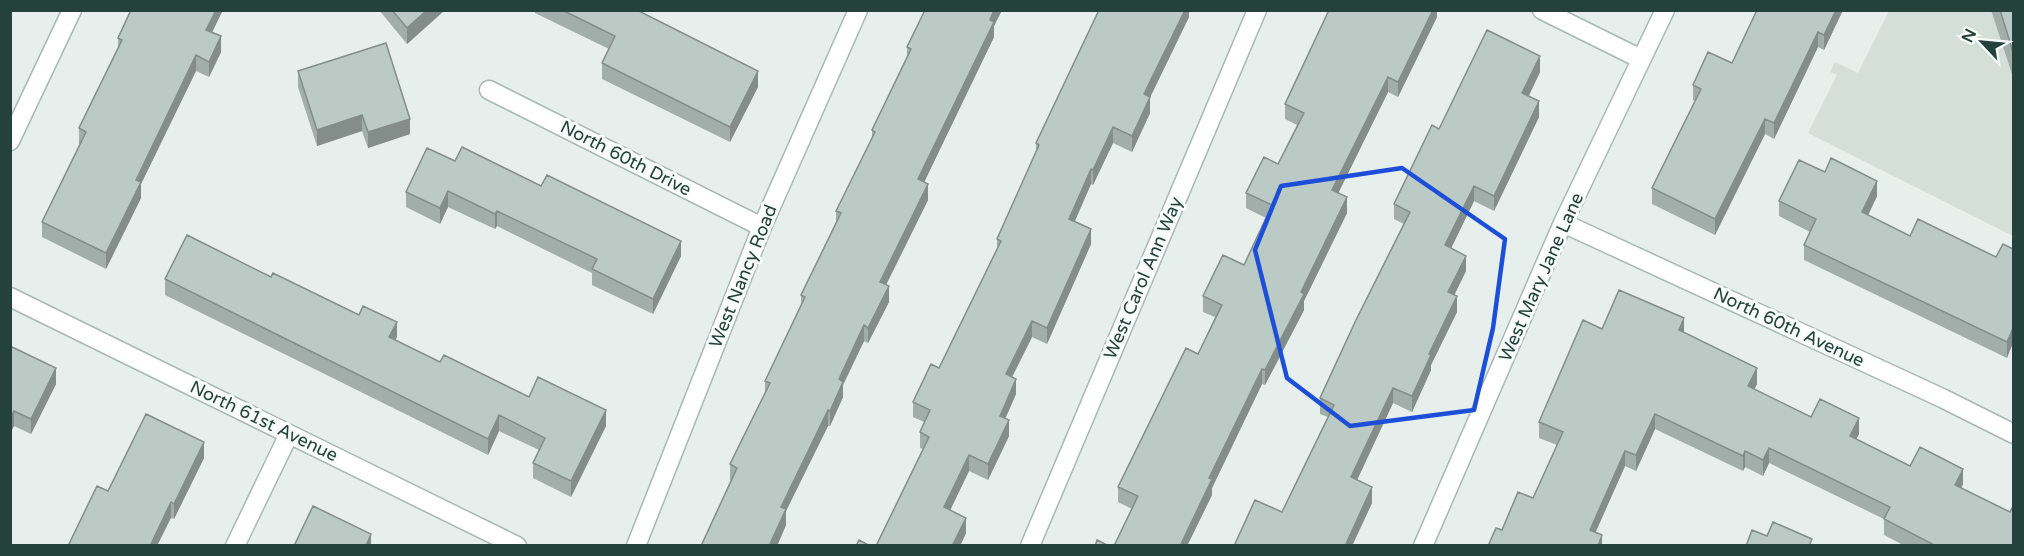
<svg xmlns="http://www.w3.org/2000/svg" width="2024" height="556" font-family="'Varela Round',sans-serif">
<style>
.built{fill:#d4dfda}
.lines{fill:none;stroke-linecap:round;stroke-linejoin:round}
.street-casing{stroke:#a8b8b2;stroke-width:21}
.street{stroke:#fff;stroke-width:18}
.wall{fill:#a1aea9}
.shaded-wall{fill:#838d89}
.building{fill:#bbcac4;stroke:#838d89;stroke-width:1.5}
.marked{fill:none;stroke:#1d4ed8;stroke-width:4.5;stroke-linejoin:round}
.labels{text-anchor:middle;stroke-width:6;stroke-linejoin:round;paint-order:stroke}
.street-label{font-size:18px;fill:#24423a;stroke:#f7fbf9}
</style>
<rect width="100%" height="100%" fill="#e6efeb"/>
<!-- built -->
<path class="built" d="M1889,11H2013V236L1808,133L1837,75L1830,72L1835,62L1858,73Z"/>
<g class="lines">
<!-- street casing -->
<g class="street-casing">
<path id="street" d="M1542,10L1641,59
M489,90L762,227
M10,141L72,10
M1563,223L1942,398L2014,434
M10,297L517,546
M235,546L289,434
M636,546L762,227L858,10
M1030,546L1257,10
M1423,546L1563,223L1665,10"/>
</g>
<!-- street -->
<use href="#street" class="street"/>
</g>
<!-- wall -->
<path class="wall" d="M379,10H445L407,44Z
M535,10H637L758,87L730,142L602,79V63L609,49L535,13Z
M925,10H1002L994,26V37L924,182L928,200L886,285L889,302L868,343L864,341L843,385V397L830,426H828L786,511V525L777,546H701L731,480H730V464L765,393V381L801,305V295L836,222V211L872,138V130L907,57V47Z
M1099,10H1190L1189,13V17L1150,97V113L1132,152L1113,143L1093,185L1091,184L1074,222L1091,244L1047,344L1032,337L1012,377L1016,394L1005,418L1009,436L988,480L969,471L950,510L966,533L960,546L923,449L920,448V432L924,422L913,417V402L939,368L997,249V239L1036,152V143Z
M1437,10V17L1398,97L1388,92L1338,193L1347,213L1304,301V310L1265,385L1262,384L1212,488V495L1187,546H1114L1132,509L1118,502V487L1198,354L1215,317L1203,312V296L1244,265L1266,218L1246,208V193L1278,164L1297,125L1285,119V104Z
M1755,10H1843L1824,50L1818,47L1774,139L1765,134L1715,235L1652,204V188L1695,101L1693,100V85L1732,63L1755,15Z
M1991,10H2013V77Z
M212,33L221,52L209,77L196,71L141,184V198L106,269L42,237V222L80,144H79V128L118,48V38Z
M298,71L410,134L368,148L362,131L317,146L298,87Z
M1540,72L1529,96L1539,117L1494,211L1474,201L1451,248L1466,271L1454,295L1457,312L1431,365V370L1412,412L1393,403L1357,480L1372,503L1352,546H1234L1282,512L1328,417L1320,414V398L1404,224L1394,219V204L1439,129Z
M455,161L681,256L653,314L592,285V273L497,226L495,229L448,207L440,224L406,207V192Z
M1825,172L1877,196L1868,215L1910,236L1996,257L2013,249L2007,358L1804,260V245L1810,232L1779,216V201Z
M165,279L397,337L395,340L440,362L606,426L571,497L533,478V463L539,450L499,431L488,455L165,295Z
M1602,329L1684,333L1757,384L1754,389L1811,417L1859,434L1856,439L1910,466L1963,484L1961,488L2013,546H1905L1884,535V519L1769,463L1763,476L1745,467L1743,471L1655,429L1636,471L1625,466L1595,532L1602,546L1502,530L1533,498L1557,445L1539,438V422Z
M10,346L56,384L31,434L14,426Z
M204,458L174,519L108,491Z"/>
<!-- shaded-wall -->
<path class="shaded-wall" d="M216,10H223L206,45V30Z
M427,10H445L407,44V28Z
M994,10H1002L994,26V37L918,195V179Z
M1185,10H1190L1189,13V17L1144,110V94Z
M1433,10H1437V17L1398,97V82Z
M1836,10H1843L1824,50V35Z
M1818,32V47L1774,139V123Z
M221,36V52L209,77V62Z
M196,55V71L141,184V198L106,269V253L136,180Z
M1540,56V72L1522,109V93Z
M758,71V87L730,142V127Z
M1388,77V92L1332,206V190Z
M1150,97V113L1132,152V136Z
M1539,101V117L1494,211V196Z
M362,115V131L317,146V130Z
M410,119V134L368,148V132Z
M1765,119V134L1715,235V219Z
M1113,127V143L1093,185V170Z
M1091,169V184L1069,235V219Z
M1877,181V196L1862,228V212Z
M928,184V200L880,297V282Z
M1474,186V201L1445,261V245Z
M448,191V207L440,224V208Z
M1347,197V213L1304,301V310L1265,385V370L1301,292Z
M497,211V226L495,229V214Z
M1091,229V244L1047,344V328Z
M681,241V256L653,314V299Z
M1466,256V271L1448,308V292Z
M889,286V302L868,343V328Z
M1457,296V312L1431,365V370L1412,412V396L1429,354Z
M1684,318V334L1679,330Z
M1032,321V337L1006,389V374Z
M397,322V337L389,352V337Z
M864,325V341L843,385V397L830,426V411L839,379Z
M2013,328V343L2007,358V342Z
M56,368V384L31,434V419Z
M1757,368V384L1748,402V386Z
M1262,369V384L1212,488V495L1187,546H1180L1209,478Z
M1016,379V394L1000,431V416Z
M1393,388V403L1351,493V477Z
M606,410V426L571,497V481Z
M828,410V426L786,511V525L777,546H769L781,507Z
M14,411V426L10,434V418Z
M1655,414V429L1636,471V455Z
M499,415V431L488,455V439Z
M1859,418V434L1850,452V436Z
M1009,420V436L988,480V464Z
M204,442V458L174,519V504Z
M1769,448V463L1763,476V460Z
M1625,451V466L1590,545V530Z
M1745,451V467L1743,471V456Z
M969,455V471L944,523V507Z
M1963,469V484L1955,501V485Z
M1372,487V503L1352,546H1345Z
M171,502V518L157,546H150Z
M966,518V533L960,546H952Z
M371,534V546H366Z
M1602,535V546H1598Z"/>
<!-- building -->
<path class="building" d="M131,10H216L206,30L221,36L209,62L196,55L136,180L141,182L106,253L42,222L86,132L79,128L122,40L118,38Z
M392,10H427L407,28Z
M562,10H637L758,71L730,127L602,63L615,36Z
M925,10H994L990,20L994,22L918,179L928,184L880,282L889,286L868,328L864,325L839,379L843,382L830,411L828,410L781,507L786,509L769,546H701L737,468L730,464L770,383L765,381L805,297L801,295L841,213L836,211L875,132L872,130L911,49L907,47Z
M1099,10H1185L1144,94L1150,97L1132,136L1113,127L1093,170L1091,169L1069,219L1091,229L1047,328L1032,321L1006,374L1016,379L1000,416L1009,420L988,464L969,455L944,507L966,518L952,546H876L929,437L920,432L930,410L913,402L931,364L939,368L1001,241L997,239L1039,145L1036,143Z
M1329,10H1433L1398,82L1388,77L1332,190L1347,197L1301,292L1304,294L1265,370L1262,369L1209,478L1212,479L1180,546H1114L1138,496L1118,487L1186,348L1198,354L1222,305L1203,296L1223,255L1244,265L1272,205L1246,193L1264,157L1278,164L1304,113L1285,104Z
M1757,10H1836L1824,35L1818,32L1774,123L1765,119L1715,219L1652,188L1701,89L1693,85L1708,52L1732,63Z
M2000,10H2013V52Z
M1487,30L1540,56L1522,93L1539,101L1494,196L1474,186L1445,245L1466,256L1448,292L1457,296L1429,354L1431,355L1412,396L1393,388L1351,477L1372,487L1345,546H1234L1255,500L1282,512L1334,405L1320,398L1356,320L1410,212L1394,204L1432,125L1439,129Z
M386,43L410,119L368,132L362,115L317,130L298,71Z
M462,147L541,186L547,175L681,241L653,299L592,269L597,259L497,211L495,214L448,191L440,208L406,192L427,148L455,161Z
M1831,158L1877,181L1862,212L1910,236L1918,219L1996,257L2003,244L2013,249V328L2007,342L1804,245L1816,219L1779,201L1799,160L1825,172Z
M187,235L271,277L273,273L359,315L363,306L397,322L389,337L440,362L444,355L529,397L538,377L606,410L571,481L533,463L545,438L499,415L488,439L165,279Z
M1619,290L1684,318L1679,330L1757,368L1748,386L1811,417L1820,399L1859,418L1850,436L1910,466L1920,447L1963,469L1955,485L2010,512L2013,506V546H1936L1884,519L1890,507L1769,448L1763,460L1745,451L1743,456L1655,414L1636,455L1625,451L1590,530L1602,535L1598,546H1488L1496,528L1502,530L1518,492L1533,498L1563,432L1539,422L1583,320L1602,329Z
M10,346L56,368L31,419L14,411L10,418Z
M146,414L204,442L174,504L171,502L150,546H68L97,486L108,491Z
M313,506L371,534L366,546H294Z
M1773,522L1812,539L1809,546H1746L1752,530L1767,536Z
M859,540L870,546H856Z
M1097,540L1109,546H1095Z"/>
<!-- marked area -->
<path class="marked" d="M1402,168L1505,239L1493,328L1474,410L1350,426L1287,378L1255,250L1281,186Z"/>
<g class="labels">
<!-- street labels -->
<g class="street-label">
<text transform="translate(626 158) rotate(27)" y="6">North 60th Drive</text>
<text transform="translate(743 276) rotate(-68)" y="6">West Nancy Road</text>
<text transform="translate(1541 277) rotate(-66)" y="6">West Mary Jane Lane</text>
<text transform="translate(1143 278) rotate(-67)" y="6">West Carol Ann Way</text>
<text transform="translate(1789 327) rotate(25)" y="6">North 60th Avenue</text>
<text transform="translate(264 421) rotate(26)" y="6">North 61st Avenue</text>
</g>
</g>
<!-- border -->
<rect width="2024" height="556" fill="none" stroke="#24423a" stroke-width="24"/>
<!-- north arrow -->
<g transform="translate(1982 42) rotate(296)" stroke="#f7fbf9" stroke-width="4.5" paint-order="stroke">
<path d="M0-4.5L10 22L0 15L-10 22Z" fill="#24423a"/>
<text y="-9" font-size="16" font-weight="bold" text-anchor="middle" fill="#24423a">N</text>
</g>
</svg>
